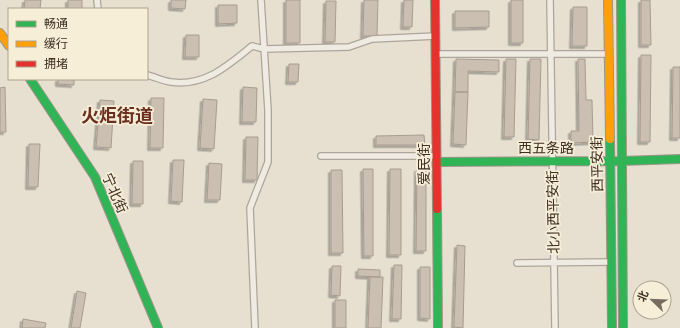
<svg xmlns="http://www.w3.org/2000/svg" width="680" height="328" font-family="Lora,'Noto Sans SC',serif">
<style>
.building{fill:#cbbfb2;stroke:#a89c90;filter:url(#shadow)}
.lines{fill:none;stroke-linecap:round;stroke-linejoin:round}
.street-casing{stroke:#ada599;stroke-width:8}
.fast-casing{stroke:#9c958a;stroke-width:10}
.slow-casing{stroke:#9c958a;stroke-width:10}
.jam-casing{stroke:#9c958a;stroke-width:10}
.street{stroke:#efebe3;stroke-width:5.5}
.fast{stroke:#30b455;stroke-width:8}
.slow{stroke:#ff9f0a;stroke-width:8}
.jam{stroke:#e5322d;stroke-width:8}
.labels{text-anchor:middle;stroke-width:3.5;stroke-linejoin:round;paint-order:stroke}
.street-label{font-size:14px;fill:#3d2e20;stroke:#f7eed8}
.district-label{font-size:18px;font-weight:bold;fill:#6b2e1e;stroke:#f7eed8}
</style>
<defs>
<filter id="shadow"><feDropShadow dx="-2.5" dy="2.5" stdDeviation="0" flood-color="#0004"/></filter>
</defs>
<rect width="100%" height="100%" fill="#e7e0d1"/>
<!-- building -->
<path class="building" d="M25,0H41L40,9H24Z
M68,0H82V9H68Z
M171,0H186L185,9L171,8Z
M286,0H300V43H286Z
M364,0H378L377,36H363Z
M404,0H413L412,27H403Z
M511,0H523V43H511Z
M641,0H650L651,45H641Z
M326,1H336L335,42H325Z
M218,5H237V23L218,24Z
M573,7H587V46H572Z
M455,11H489V27L455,28Z
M186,35H199V57H185Z
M641,55H651L650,142H640Z
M456,59L499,60V72L468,71V92H455Z
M506,59H516L514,137H504Z
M530,59H541L539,140L528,139Z
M578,59H585L586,100H592L593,142L571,143V131H579Z
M289,64H299L298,82H288Z
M673,67H680V138H672Z
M58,79H74V85L58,84Z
M5,87L6,132H0V88Z
M243,87L257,88L256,122H242Z
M455,92H468L466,145L453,144Z
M151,98H164L163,148H150Z
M203,99L217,100L214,149L200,148Z
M100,100L114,101L111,148L96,147Z
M424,135L425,145H376V136Z
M246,137H258L257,180H245Z
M29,144H40L38,187H28Z
M173,160H184L182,202L171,201Z
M133,161H143V204H132Z
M209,163L222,164L220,200H207Z
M363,169H373V256H364Z
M390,169H401V255H389Z
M417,169L426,170V251H416Z
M331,170H342L343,253H331Z
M457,245L465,246L463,328L454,327Z
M394,265H402L401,319H392Z
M332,266H341L340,296L331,295Z
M420,267H430V319L420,318Z
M358,269L380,270V277L358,276Z
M370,277H383L381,328H368Z
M77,291L86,293L80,328H71Z
M335,300H346V328H335Z
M23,319L46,323L45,328H22Z"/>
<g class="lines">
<!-- street casing -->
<g class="street-casing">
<path id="street" d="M97,0L98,9
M550,0L555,328
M436,54H609
M147,75C155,77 163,81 171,82C205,87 228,65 252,46L264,49L349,47L372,39L436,36
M321,156H437
M517,263L611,262
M255,328L250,208L268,162V110L261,0"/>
</g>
<!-- fast casing -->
<g class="fast-casing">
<path id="fast" d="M621,0L623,328
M30,79L95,177L158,328
M610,139L612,328
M437,162L622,161L680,159
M437,209L438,328"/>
</g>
<!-- slow casing -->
<g class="slow-casing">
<path id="slow" d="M608,0L610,139
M0,33L9,46"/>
</g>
<!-- jam casing -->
<g class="jam-casing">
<path id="jam" d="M435,0L437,209"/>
</g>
<!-- street -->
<use href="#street" class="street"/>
<!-- fast -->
<use href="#fast" class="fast"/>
<!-- slow -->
<use href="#slow" class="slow"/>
<!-- jam -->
<use href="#jam" class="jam"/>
</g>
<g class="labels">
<!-- street labels -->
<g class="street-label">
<text x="546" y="153">西五条路</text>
<text transform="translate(424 164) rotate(-90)" y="5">爱民街</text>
<text transform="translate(597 164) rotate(-91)" y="5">西平安街</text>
<text transform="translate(115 193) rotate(66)" y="5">宁北街</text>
<text transform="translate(553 212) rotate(-91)" y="5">北小西平安街</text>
</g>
<!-- district labels -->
<g class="district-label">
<text x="117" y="122">火炬街道</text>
</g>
</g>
<!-- legend -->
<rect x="8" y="8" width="140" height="72" fill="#f7eed8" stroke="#ada18e"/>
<rect x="16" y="21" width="20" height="6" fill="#30b455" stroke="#ada18e"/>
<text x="44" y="28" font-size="12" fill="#3d2e20">畅通</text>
<rect x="16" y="41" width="20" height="6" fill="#ff9f0a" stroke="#ada18e"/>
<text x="44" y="48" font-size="12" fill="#3d2e20">缓行</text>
<rect x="16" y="61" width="20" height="6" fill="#e5322d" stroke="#ada18e"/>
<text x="44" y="68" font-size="12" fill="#3d2e20">拥堵</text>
<!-- north arrow -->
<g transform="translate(652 300) rotate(293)"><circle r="19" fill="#f7eed8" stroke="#ada18e"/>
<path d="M0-3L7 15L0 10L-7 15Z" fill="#786c5e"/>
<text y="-6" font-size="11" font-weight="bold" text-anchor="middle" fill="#3d2e20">北</text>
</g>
</svg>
